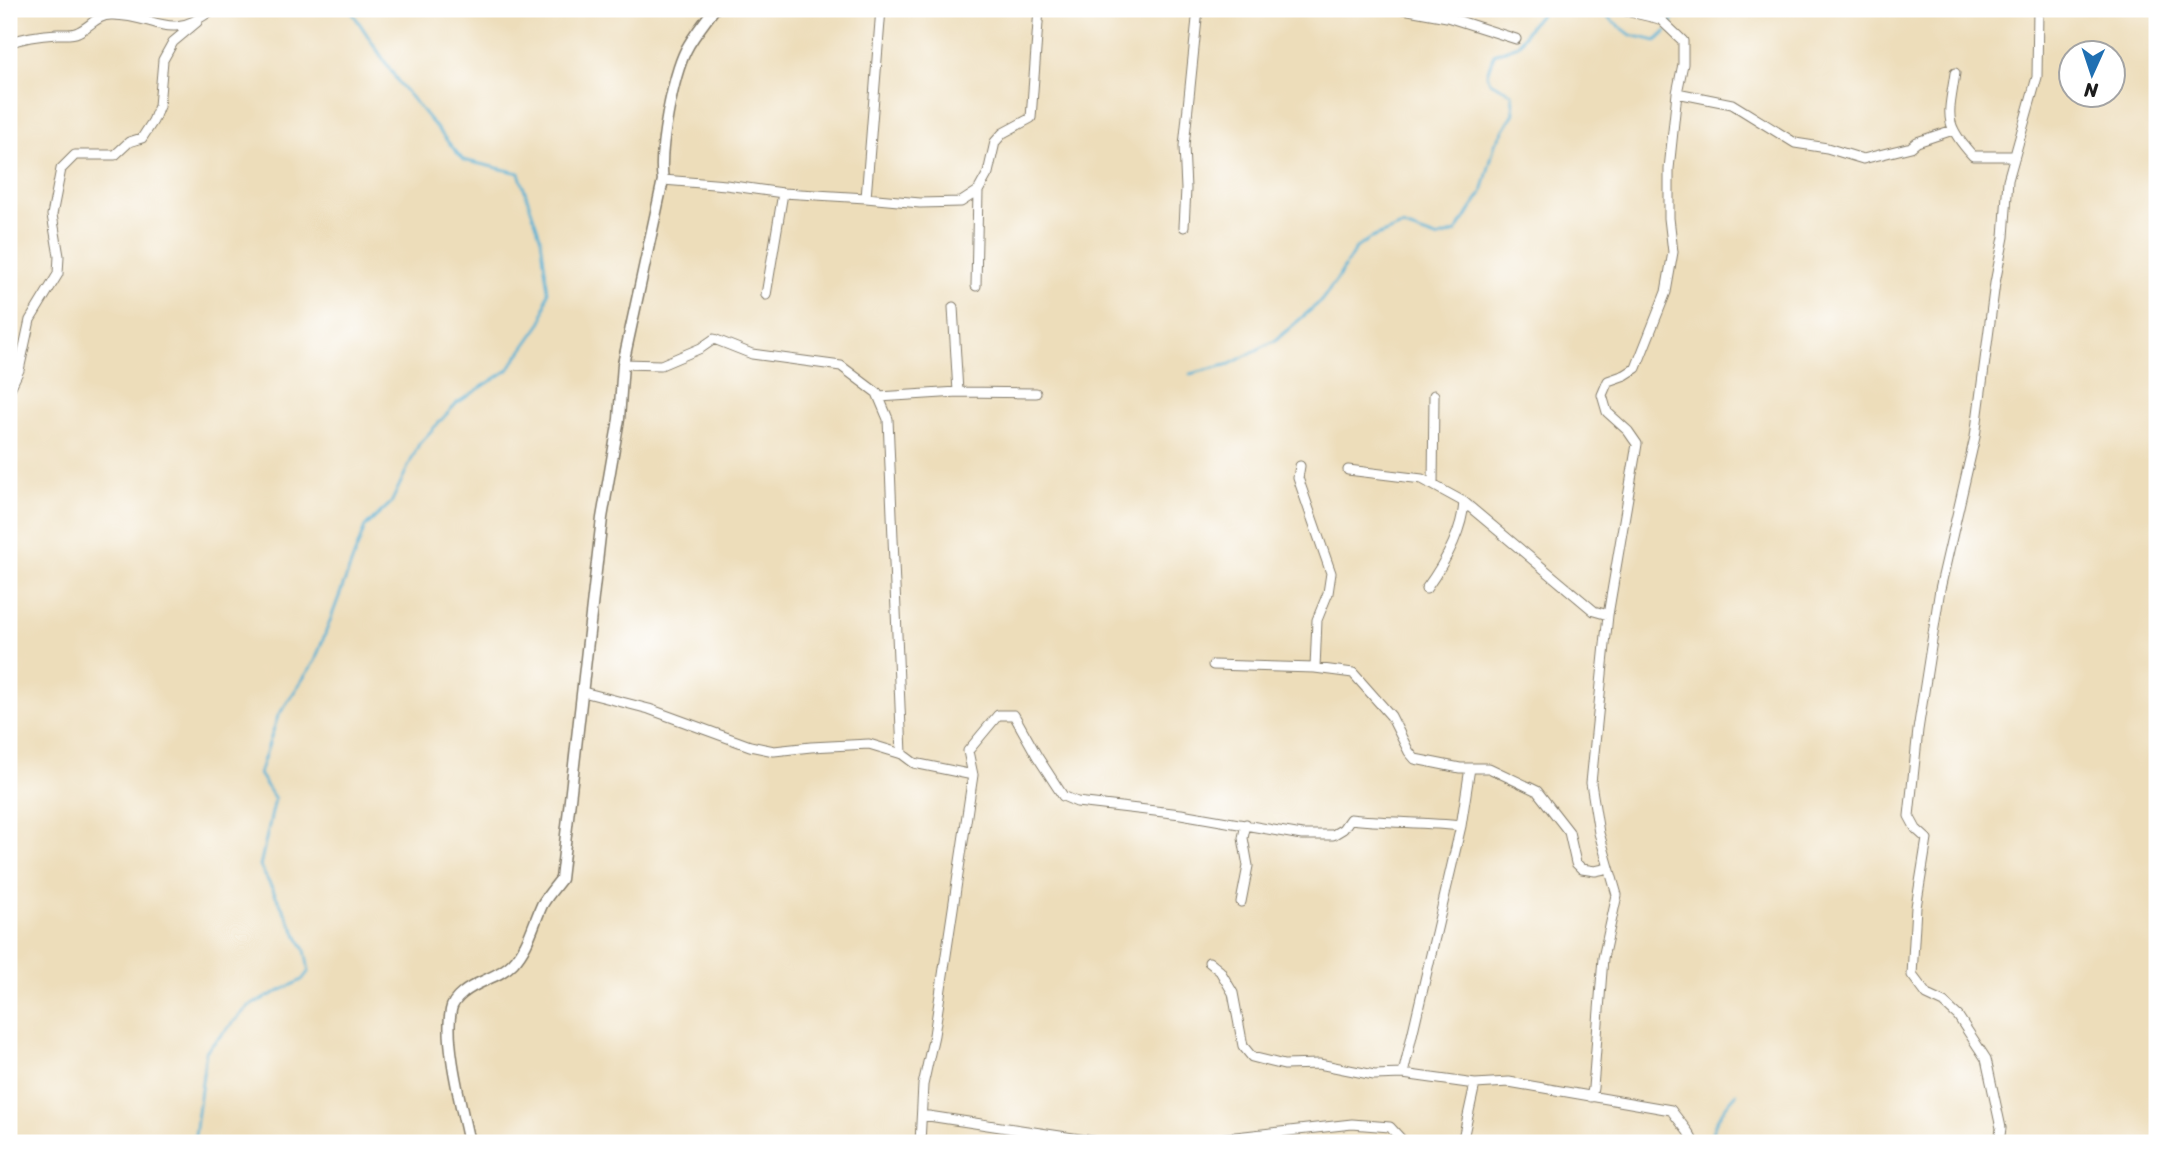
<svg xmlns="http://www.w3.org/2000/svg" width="2166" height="1152" font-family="Sriracha,sans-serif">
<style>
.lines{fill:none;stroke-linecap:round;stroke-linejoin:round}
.stream{stroke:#56b0d4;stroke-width:2.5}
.minor-casing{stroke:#847c6b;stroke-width:11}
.tertiary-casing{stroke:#847c6b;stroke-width:13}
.minor{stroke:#fff;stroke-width:9}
.tertiary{stroke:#fff;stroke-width:10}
</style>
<rect width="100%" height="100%" fill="#fff"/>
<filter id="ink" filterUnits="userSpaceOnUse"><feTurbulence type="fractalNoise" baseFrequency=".0143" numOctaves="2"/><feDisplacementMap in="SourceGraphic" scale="14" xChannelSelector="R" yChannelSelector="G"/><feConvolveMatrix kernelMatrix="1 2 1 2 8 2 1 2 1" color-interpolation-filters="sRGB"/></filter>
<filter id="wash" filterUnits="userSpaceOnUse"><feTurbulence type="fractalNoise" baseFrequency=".00686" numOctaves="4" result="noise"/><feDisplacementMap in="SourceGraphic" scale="28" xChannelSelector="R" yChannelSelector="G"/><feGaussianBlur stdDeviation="1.57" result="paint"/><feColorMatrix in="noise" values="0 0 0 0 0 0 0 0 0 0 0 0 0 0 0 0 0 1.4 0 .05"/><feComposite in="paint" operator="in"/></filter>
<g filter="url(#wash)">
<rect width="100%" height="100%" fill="#edddba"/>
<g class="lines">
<!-- stream -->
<path class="stream" d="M1597,9L1631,35L1656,41L1667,31
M1748,9H1750
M1671,26L1674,9
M1190,374L1230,364L1276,340L1321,301L1336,281L1356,248L1369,239L1402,226L1436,238L1456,232L1482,193L1495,144L1514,113L1512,93L1490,82L1487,74L1494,54L1518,45L1531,24L1546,9
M194,1143L206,1051L249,1006L302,980L309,971L305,950L260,866L275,799L259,774L278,716L315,661L365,527L391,503L419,444L457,403L508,370L542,322L548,291L541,239L519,173L463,160L399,83L350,9
M1711,1143C1710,1125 1725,1106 1737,1093"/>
</g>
</g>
<g filter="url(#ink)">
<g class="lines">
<!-- minor casing -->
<g class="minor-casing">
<path id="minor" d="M1403,9L1447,17L1516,39
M9,43C24,37 40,35 57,34C64,34 72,35 78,32C90,27 97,15 111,15C156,14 168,44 213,9
M1955,73C1949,116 1942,122 1973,156H2014
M1677,93L1732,104L1795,143L1827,148L1863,159L1911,147L1917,142L1953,130
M663,180L726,185L783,193L866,198L920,203L961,202L978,191L988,173L995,142L1003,133L1031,118L1039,9
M866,198L881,9
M1184,227L1186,189L1184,146L1198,9
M976,286L978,191
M766,295L783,193
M953,307L958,392
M623,364L661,365L701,348L714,339L752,354L841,366L877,393L888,419L902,754L914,763L973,775L934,1035L923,1085L920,1143
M9,391L19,370L30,320L58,274L59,256L52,215L61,169L75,155H115L129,142L142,138L153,121L159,106L163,60L173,42L197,22
M879,397L958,392L1036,393
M1300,466L1298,478L1331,573L1328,593L1317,620L1315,668
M1348,470L1422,479L1464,502L1594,611L1608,615
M1433,485L1434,395
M1426,589C1444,564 1462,533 1464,502
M1213,665L1315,668L1353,673L1391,716L1409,752L1415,759L1460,768H1489L1537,791L1569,832L1576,863L1582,869L1595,871L1609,868
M583,692L649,709L750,746L774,751L811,747L869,744L902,754
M973,775L968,751L998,715H1014L1037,756L1063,796L1077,802L1181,814L1302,835H1333L1343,829L1350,819C1387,823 1424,822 1461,826
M1241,902L1248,866L1243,838L1246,824
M1209,962L1220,971L1233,993L1243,1046L1252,1057L1284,1065L1319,1064L1374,1075L1403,1074L1475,1084L1509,1082L1671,1110L1688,1132L1694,1143
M1403,1074L1461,826L1470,768
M1591,1097L1593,1088L1603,958L1617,895L1599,833L1591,783L1608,615L1637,444L1628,431L1607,412L1602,395L1608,381L1625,375L1636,368L1666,292L1673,252L1669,218V169L1677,93L1683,64V41L1660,19L1617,9
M922,1115L1106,1143
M1182,1143L1352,1124L1390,1127L1401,1139V1143
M1462,1143L1475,1084
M1999,1143L2001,1128L1986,1059L1958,1016L1944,1003L1927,995L1912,975L1916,907L1927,839L1916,829L1909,816L1918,730L1940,589L1975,437L1995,283L2004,237L2008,180L2037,77L2038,9"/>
</g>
<!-- tertiary casing -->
<g class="tertiary-casing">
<path id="tertiary" d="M469,1143C462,1109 444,1042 451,1010C452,1004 458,997 463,993C478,980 499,978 513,963C528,947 533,925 542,905C547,896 555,887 561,879L602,518L619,419L623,364L663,180C658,152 673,76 686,50C693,36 705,22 714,9"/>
</g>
<!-- minor -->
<use href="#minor" class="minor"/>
<!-- tertiary -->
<use href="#tertiary" class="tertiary"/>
</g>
</g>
<!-- margin -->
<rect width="2166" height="1152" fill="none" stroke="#fff" stroke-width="35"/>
<!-- north arrow -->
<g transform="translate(2092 74) rotate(183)"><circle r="33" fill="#ffffff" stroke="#a4a4a4" stroke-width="2"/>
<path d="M0-5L12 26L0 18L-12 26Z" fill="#1f6fb2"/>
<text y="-10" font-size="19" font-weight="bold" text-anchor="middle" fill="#1c1c1c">N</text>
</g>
</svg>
